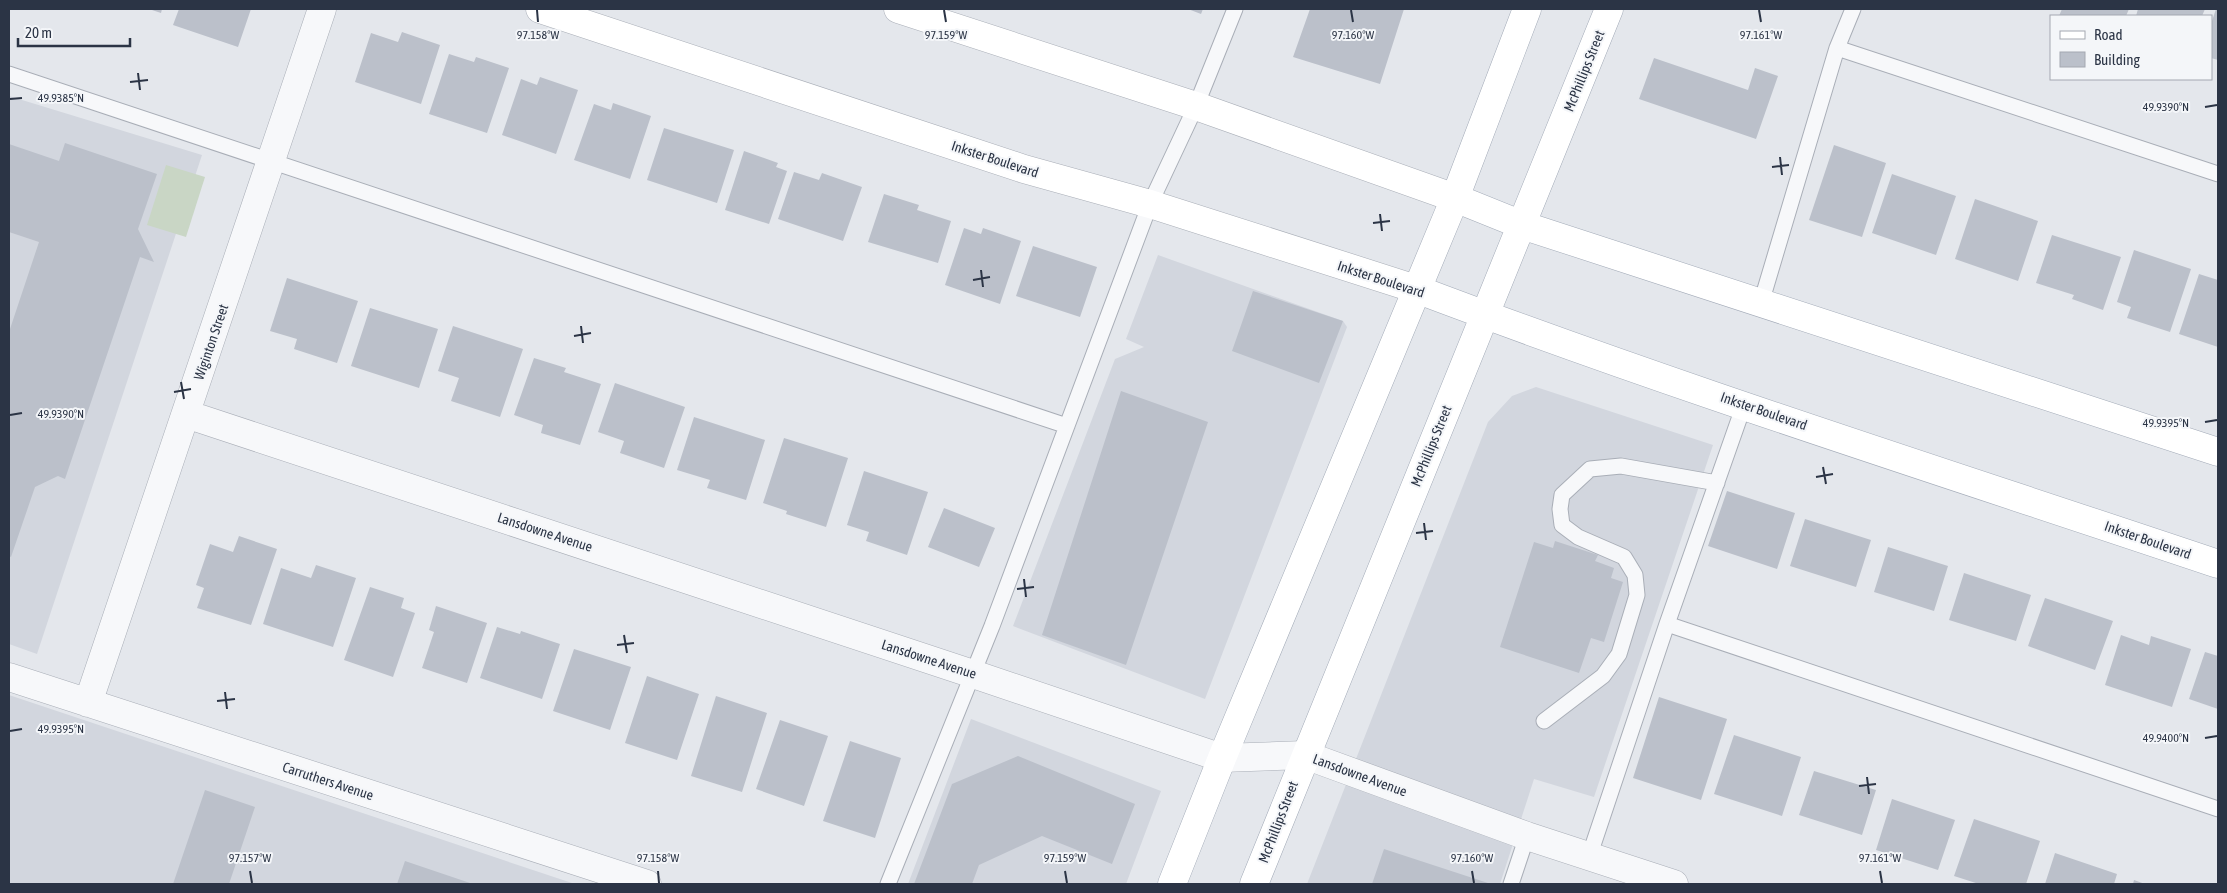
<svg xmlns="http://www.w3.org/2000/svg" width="2227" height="893" font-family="'Asap Condensed',sans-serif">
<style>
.built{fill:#d2d6de}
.green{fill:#c9d6c5}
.building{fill:#bbc0ca}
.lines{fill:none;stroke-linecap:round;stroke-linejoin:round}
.lane-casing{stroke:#a9aeb7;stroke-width:17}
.street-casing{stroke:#a9aeb7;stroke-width:29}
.secondary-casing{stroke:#a9aeb7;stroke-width:29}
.primary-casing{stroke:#a3abb8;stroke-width:29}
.lane{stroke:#f7f8fa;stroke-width:15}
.street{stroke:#f7f8fa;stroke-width:28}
.secondary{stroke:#fff;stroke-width:28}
.primary{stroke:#fff;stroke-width:28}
.ticks{fill:none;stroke:#2b3445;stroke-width:2}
.labels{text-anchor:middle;stroke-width:4;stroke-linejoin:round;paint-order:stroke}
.street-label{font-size:14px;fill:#2b3445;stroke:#f4f6f9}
.ticks-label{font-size:12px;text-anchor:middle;fill:#2b3445;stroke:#f4f6f9;stroke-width:4;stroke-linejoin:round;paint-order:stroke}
</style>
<rect width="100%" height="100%" fill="#e4e7ec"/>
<!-- built -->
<path class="built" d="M9,96L202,155L37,654L9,644Z
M1158,255L1343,321L1347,327L1205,699L1013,626L1115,359L1144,347L1126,339Z
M1536,387L1713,445L1594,797L1534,779L1500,884H1307L1488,422L1512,396Z
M9,695L575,884H9Z
M971,719L1161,791L1126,884H908Z"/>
<!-- green -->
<path class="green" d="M166,165L205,177L186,237L147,225Z"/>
<!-- building -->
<path class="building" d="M149,9H162L161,13Z
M179,9H251L238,47L173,25Z
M1188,9H1203L1201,14Z
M1310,9H1404L1380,84L1293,57Z
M2062,9H2129L2126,16H2059Z
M2138,9H2205L2202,16H2136Z
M2216,9H2218V60L2211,58V24Z
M402,32L440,45L421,104L355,82L371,33L398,42Z
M449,54L474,62L476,57L509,68L487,133L429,114Z
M1654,58L1748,90L1755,68L1778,76L1756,139L1639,99Z
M540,77L578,90L556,154L502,135L521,79L537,85Z
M613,103L651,116L630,179L574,160L594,104L611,110Z
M664,128L734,150L717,203L647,180Z
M65,143L157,174L138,229L154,262L140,257L65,479L58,476L35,487L11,557L9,556V332L39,242L9,232V144L59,161Z
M1834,145L1886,163L1862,237L1809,220Z
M744,151L778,163L776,167L787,171L769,224L725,210Z
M794,172L819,180L822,173L862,187L843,241L778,219Z
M1892,174L1956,196L1936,255L1872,233Z
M884,194L919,205L917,210L951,221L938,263L868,242Z
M1975,199L2038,221L2018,281L1955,259Z
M964,228L981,234L983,228L1021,241L1000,304L945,285Z
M2052,235L2121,257L2103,310L2072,299L2074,295L2036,283Z
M1033,246L1097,267L1080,317L1016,296Z
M2134,250L2191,269L2170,332L2127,318L2131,307L2117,302Z
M2199,274L2218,280V347L2179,334Z
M287,278L358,301L337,363L294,349L297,339L270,331Z
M1253,291L1343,321L1319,383L1232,351Z
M370,308L438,329L419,388L351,366Z
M453,326L523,349L500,417L451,401L459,378L438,371Z
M534,358L566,368L564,372L601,384L580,445L541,433L543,425L514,415Z
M615,383L685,407L664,468L620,453L624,441L598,432Z
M1121,391L1208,422L1126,665L1042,635Z
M694,417L765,440L746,500L707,488L710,480L677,470Z
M784,438L848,458L826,527L786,514L787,511L763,503Z
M864,471L928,492L907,555L866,541L869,532L847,525Z
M1727,491L1795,513L1777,569L1708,546Z
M944,508L995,528L979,567L928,547Z
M1805,519L1871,540L1856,587L1790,566Z
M239,536L277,549L251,625L197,608L204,588L196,585L210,544L233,552Z
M1555,541L1598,555L1595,561L1614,568L1611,578L1623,582L1604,642L1591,638L1579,673L1500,647L1534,542L1553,548Z
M1888,547L1948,566L1934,611L1874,592Z
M316,565L356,578L333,647L263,624L281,568L311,578Z
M1964,573L2031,595L2016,641L1949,620Z
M370,587L404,598L401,608L415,613L393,677L344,660Z
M2045,598L2113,621L2095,670L2028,646Z
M436,606L487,623L467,683L422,668L434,632L429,630Z
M497,627L520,634L521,631L560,644L542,699L480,678Z
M2121,635L2149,645L2151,636L2191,649L2172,707L2105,685Z
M574,649L631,667L610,730L553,711Z
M2205,652L2218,656V709L2189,699Z
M647,676L699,694L677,760L625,743Z
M716,696L767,713L742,792L691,776Z
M1659,697L1727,719L1701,800L1633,778Z
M780,720L828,736L804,806L756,789Z
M1734,735L1801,757L1782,816L1714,794Z
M850,741L901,758L875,838L823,821Z
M1018,756L1135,804L1112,864L1042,836L979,865L972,884H914L952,784Z
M1814,771L1876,790L1862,835L1799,815Z
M205,790L255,807L229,884H173Z
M1892,799L1955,820L1938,870L1876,850Z
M1974,819L2040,841L2026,884H1979L1954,876Z
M1384,849L1491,884H1372Z
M2055,853L2117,874L2114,884H2045Z
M405,861L473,884H397Z
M2134,880L2145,884H2133Z"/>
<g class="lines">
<!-- lane casing -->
<g class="lane-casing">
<path id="lane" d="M1837,48L2218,174
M9,74L1067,426
M1761,303L1837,48L1853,9
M1667,624L2218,809
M1544,721L1603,676L1619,654L1637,595L1635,575L1624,557L1578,537L1562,525L1560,509L1562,495L1590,469L1621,466L1717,483
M1589,857L1667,624L1744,405
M888,884L992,626L1150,204L1196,106L1235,9
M1511,884L1527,836"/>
</g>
<!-- street casing -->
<g class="street-casing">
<path id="street" d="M186,414L973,674L1222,758L1305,755L1527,836L1674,884
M9,677L647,884
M88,703L322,9"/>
</g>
<!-- secondary casing -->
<g class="secondary-casing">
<path id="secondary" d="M540,9L1024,169L1150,204L1416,289
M898,9L1196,106L1455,198"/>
</g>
<!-- primary casing -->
<g class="primary-casing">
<path id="primary" d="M1455,198L1522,225L2218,452
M1416,289C1680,389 1950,474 2218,564
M1172,884L1222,758L1455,198L1527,9
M1254,884L1609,9"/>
</g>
<!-- lane -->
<use href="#lane" class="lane"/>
<!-- street -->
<use href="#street" class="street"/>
<!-- secondary -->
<use href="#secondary" class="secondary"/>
<!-- primary -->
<use href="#primary" class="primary"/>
</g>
<!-- ticks -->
<path class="ticks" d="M537,10L538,22M944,10L946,22M1351,10L1353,22M1759,10L1761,22M138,73L140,90M130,82L148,80M10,99L22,98M2205,107L2217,105M1780,157L1782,175M1772,167L1789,165M1380,214L1382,231M1373,223L1390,221M981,270L983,287M973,280L990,277M581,326L583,343M574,336L591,333M181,382L184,399M174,392L191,389M10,415L22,413M2205,422L2217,420M1823,467L1826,484M1816,477L1833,474M1424,523L1426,540M1416,533L1433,531M1024,579L1026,597M1017,589L1034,587M624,635L627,653M617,645L634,643M225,692L227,709M217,701L235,699M10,731L22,729M2205,738L2217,736M1867,777L1869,794M1859,786L1876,784M250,871L252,883M658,871L659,883M1065,871L1067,883M1472,871L1474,883M1880,871L1882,883"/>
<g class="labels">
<!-- street labels -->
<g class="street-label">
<text transform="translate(1584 71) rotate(-68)" y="5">McPhillips Street</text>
<text transform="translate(995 159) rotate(18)" y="5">Inkster Boulevard</text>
<text transform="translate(1381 279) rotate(18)" y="5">Inkster Boulevard</text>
<text transform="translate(211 342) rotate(-71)" y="5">Wiginton Street</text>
<text transform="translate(1764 411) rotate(19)" y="5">Inkster Boulevard</text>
<text transform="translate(1431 446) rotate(-68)" y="5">McPhillips Street</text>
<text transform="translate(545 532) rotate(18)" y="5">Lansdowne Avenue</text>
<text transform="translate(2148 540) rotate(19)" y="5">Inkster Boulevard</text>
<text transform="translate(929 659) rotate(18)" y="5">Lansdowne Avenue</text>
<text transform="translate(1360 775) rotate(20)" y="5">Lansdowne Avenue</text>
<text transform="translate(328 781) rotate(18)" y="5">Carruthers Avenue</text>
<text transform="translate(1278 822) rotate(-69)" y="5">McPhillips Street</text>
</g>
</g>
<g class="ticks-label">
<text x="538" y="39">97.158°W</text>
<text x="946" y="39">97.159°W</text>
<text x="1353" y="39">97.160°W</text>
<text x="1761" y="39">97.161°W</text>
<text x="61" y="102">49.9385°N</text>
<text x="2166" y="111">49.9390°N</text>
<text x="61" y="418">49.9390°N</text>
<text x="2166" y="427">49.9395°N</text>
<text x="61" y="733">49.9395°N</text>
<text x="2166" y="742">49.9400°N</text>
<text x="250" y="862">97.157°W</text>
<text x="658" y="862">97.158°W</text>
<text x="1065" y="862">97.159°W</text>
<text x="1472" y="862">97.160°W</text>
<text x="1880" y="862">97.161°W</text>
</g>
<!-- border -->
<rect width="2227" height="893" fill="none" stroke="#2b3445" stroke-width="20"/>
<!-- legend -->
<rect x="2050" y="15" width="162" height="65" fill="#f4f6f9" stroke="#a4a8b1"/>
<rect x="2060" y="31" width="25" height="8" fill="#ffffff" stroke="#a4a8b1"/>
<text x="2094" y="40" font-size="15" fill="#2b3445">Road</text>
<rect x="2060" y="52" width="25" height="15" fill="#bbc0ca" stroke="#a4a8b1"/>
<text x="2094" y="65" font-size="15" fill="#2b3445">Building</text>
<!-- scale -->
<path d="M18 38v8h112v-8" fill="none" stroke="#2b3445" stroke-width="2.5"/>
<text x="25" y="38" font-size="15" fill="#2b3445" stroke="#f4f6f9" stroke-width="4" paint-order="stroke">20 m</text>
</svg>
